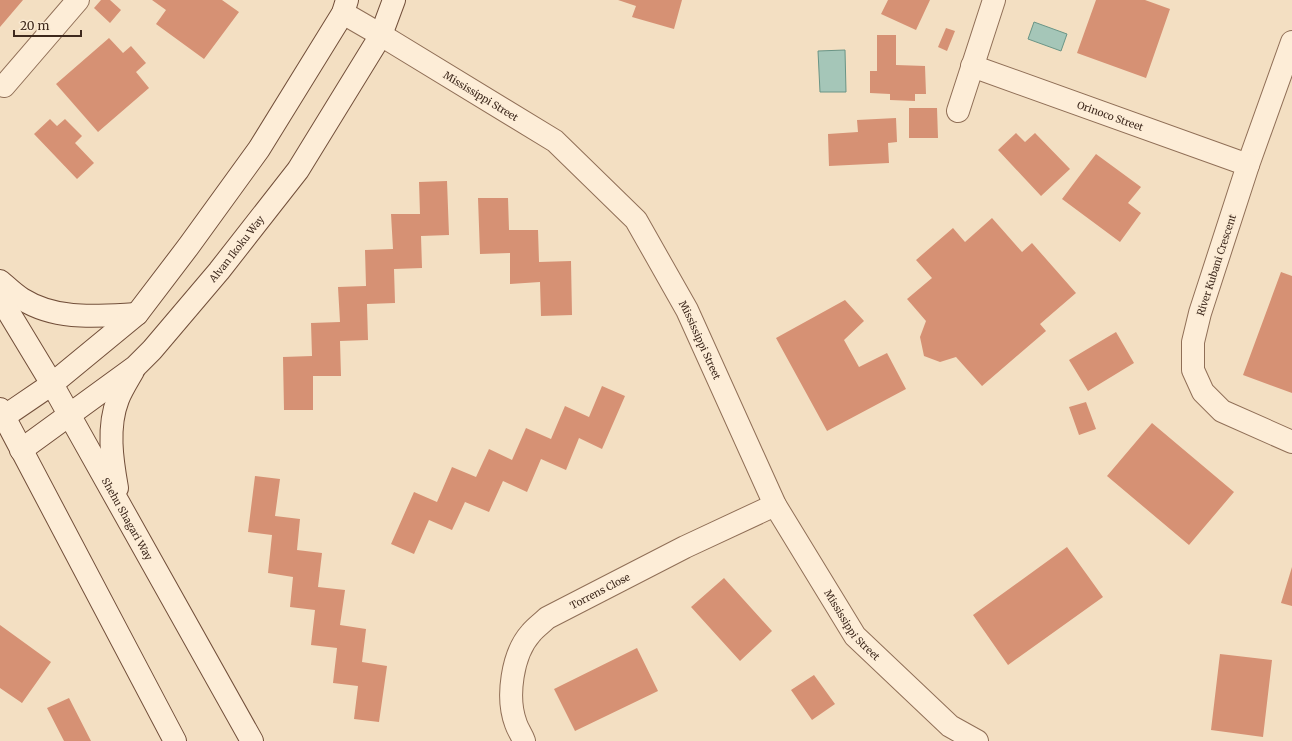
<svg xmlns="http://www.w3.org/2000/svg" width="1292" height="741" font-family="Merriweather,serif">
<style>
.water{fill:#a5c6b8;stroke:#6a9586}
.building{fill:#d69174}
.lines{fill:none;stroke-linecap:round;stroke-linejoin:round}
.street-casing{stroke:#906f57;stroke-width:24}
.secondary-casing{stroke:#724f3a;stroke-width:24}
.street{stroke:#fdedd7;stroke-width:22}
.secondary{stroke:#fdedd7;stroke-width:22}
.labels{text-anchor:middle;stroke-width:3;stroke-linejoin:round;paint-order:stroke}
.street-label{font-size:10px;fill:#3e291d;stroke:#faead3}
</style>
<rect width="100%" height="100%" fill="#f3dfc2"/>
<!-- water -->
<path class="water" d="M1034,22L1067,34L1061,51L1028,39Z
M845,50L846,92H820L818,51Z"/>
<!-- building -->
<path class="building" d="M0,0H23L0,27Z
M101,0H110L121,10L110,23L94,8Z
M152,0H222L239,12L204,59L156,24L166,10Z
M618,0H682L674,29L632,17L636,6Z
M888,0H930L916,30L881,14Z
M1096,0H1145L1170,9L1146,78L1077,53Z
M946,28L955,31L947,51L938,47Z
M877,35H896V65L925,66L926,94H915V101L890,100V94L870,93V71H877Z
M109,38L123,53L131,46L146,63L136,72L149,88L98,132L56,84Z
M909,108H937L938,138H909Z
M896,118L897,142L888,143L889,163L829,166L828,134L858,132L857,120Z
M50,119L57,126L65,119L82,136L75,143L94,163L77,179L34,134Z
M1016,133L1025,142L1035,133L1070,169L1041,196L998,150Z
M1096,154L1141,187L1128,203L1141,213L1120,242L1062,199Z
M447,181L449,235L421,236L422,268L394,269L395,303L367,304L368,340L340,341L341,376H313V410H284L283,357L312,356L311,323L340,322L338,287L366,286L365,250L393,249L391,214H420L419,182Z
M478,198H508L509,230H538L539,262L571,261L572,315L541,316L540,282L510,284V253L480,254Z
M992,218L1022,252L1032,243L1076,293L1040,324L1046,331L982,386L956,357L940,362L924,356L920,337L926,321L907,299L932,278L916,260L953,228L965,242Z
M1281,272L1292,276V393L1243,375Z
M845,300L864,321L844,340L859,367L887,353L906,389L827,431L776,338Z
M1116,332L1134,363L1088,391L1069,360Z
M602,386L625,396L602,449L579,438L566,470L541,459L527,492L503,481L489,512L465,502L452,530L429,520L414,554L391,544L414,492L437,502L452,467L476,477L489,449L512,460L526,428L551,439L565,406L589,417Z
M1086,402L1096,429L1079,435L1069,407Z
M1152,423L1234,492L1189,545L1107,476Z
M255,476L280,479L275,516L300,519L297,550L322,553L318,587L345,590L340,625L366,629L362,662L387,666L379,722L354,719L358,686L333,683L337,648L311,645L315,610L290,607L293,577L268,573L272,535L248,532Z
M1067,547L1103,597L1008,665L973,615Z
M1292,567V606L1281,603Z
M724,578L772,631L740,661L691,607Z
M0,625L51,662L22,703L0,688Z
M637,648L658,691L575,731L554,689Z
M1220,654L1272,660L1263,737L1211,730Z
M814,675L835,704L812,720L791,690Z
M69,698L91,741H64L47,708Z"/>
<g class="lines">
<!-- street casing -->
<g class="street-casing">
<g id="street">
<path id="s1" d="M343,13L381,35L555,141L636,220L687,310L775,505L855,636L950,726L977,741"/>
<path d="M1292,42L1248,165L1200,313L1193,342V370L1203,392L1222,411L1292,442"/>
<path id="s2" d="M972,66L1248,165"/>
<path d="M4,86L78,0"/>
<path d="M958,111L994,0"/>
<path id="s3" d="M524,741C522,735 518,730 516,724C506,698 512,654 531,633C536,627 542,623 547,618L685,547L775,505"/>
</g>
</g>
<!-- secondary casing -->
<g class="secondary-casing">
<g id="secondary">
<path d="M0,281C7,287 14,294 22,299C57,321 98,316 137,314"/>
<path id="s4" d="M0,298L52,384L252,741"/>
<path d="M0,409L175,741"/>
<path d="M5,416L52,384L137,314L188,247L259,149L343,13L347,0"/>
<path id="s5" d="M21,450L135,367L152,350L219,271L298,170L381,35L394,0"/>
<path d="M117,488C112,460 107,427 118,399C122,389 128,380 133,371"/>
</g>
</g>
<!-- street -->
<use href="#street" class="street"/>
<!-- secondary -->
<use href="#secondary" class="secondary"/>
</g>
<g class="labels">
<!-- street labels -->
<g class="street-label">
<text dy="4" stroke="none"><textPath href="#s1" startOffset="161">Mississippi Street</textPath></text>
<text dy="4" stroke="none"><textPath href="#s2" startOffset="147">Orinoco Street</textPath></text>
<text dy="4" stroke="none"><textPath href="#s5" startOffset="297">Alvan Ikoku Way</textPath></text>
<text transform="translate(1216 265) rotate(-72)" y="4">River Kubani Crescent</text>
<text dy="4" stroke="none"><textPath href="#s1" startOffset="497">Mississippi Street</textPath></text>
<text dy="4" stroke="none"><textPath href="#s4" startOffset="255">Shehu Shagari Way</textPath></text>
<text dy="4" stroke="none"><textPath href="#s3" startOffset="196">Torrens Close</textPath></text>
<text dy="4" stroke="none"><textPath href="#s1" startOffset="821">Mississippi Street</textPath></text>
</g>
</g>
<!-- scale -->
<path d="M14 30v6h67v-6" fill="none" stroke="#3e291d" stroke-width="2"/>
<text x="20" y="30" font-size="12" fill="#3e291d" stroke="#faead3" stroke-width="3" paint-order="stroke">20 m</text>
</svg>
